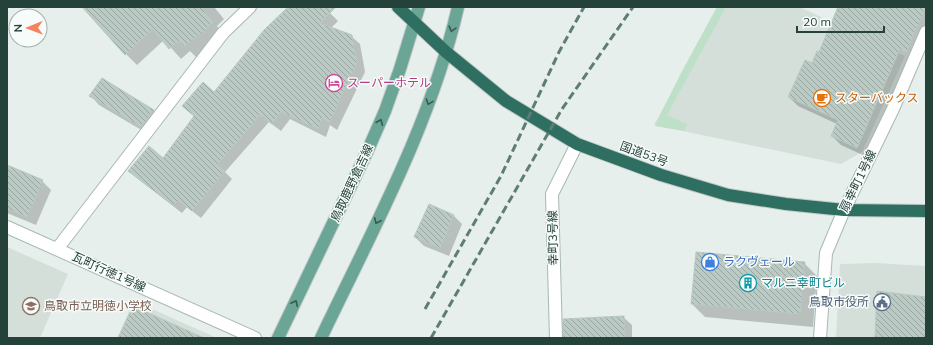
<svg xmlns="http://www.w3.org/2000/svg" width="933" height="345" font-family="Mulish,'Noto Sans JP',sans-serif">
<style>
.built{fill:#d4dfda}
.grass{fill:#bfe0c8}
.shadow{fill:#0003}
.building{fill:url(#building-back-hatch);stroke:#b8c9c2}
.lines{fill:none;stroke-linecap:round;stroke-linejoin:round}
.minor-casing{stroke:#a8b8b2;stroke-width:14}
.major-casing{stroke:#c2cac8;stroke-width:14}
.highway-casing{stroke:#c2cac8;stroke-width:14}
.minor{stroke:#fff;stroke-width:12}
.major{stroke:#6aa596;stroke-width:12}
.highway{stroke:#2f6f62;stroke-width:12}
.rail{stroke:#5f7d75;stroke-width:3;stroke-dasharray:8 4;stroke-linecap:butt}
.oneway{stroke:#365b51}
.labels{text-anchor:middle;stroke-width:3;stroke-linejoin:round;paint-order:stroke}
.hotel-label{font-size:12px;fill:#b23c85;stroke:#f7fbf9;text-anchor:start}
.food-label{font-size:12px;fill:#c56008;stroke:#f7fbf9;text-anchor:start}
.street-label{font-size:12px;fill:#24423a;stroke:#f7fbf9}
.shop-label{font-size:12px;fill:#366cbe;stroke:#f7fbf9;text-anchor:start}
.culture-label{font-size:12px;fill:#0d838f;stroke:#f7fbf9;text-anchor:start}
.service-label{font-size:12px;fill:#4e5e75;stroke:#f7fbf9;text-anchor:end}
.education-label{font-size:12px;fill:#785e54;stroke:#f7fbf9;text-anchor:start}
</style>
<defs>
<pattern id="building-back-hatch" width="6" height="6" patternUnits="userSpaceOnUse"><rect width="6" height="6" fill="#bbcac4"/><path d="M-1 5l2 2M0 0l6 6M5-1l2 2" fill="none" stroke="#98a6a0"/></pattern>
</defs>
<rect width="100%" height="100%" fill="#e6efeb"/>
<!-- built -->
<path class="built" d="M717,7H802V8L905,56L862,152L841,164L654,125Z
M7,247L68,274L40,338H7Z
M875,263L926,266V338H836L840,264Z
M134,301L217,338H117Z"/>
<!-- grass -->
<path class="grass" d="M717,7H726L667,115L687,124L684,131L655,126L681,73Z"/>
<!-- shadow -->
<path class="shadow" d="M91,7H214L224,19L217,26L224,34L196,57L190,51L181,59L164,40L137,65L126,54Z
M289,7H324L338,21L331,28L351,36L360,44L365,72L337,130L330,125L326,137L290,119L281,131L269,122L225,172L232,179L201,218L187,207L182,213L138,179L130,171L164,159L214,93Z
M839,7H926V46L867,157L841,145L832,136L837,124L798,106L789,97L820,53Z
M102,80L154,111L162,120L150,135L99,105L91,96Z
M7,165L42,181L51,190L36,225L7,213Z
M454,216L462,224L449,256L424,246L415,237Z
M804,263L817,276L813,327L705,317L692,304Z
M623,317L632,325V338H578Z"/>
<!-- building -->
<path class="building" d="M82,7H201L213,23L184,47L179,41L169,49L153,29L125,55Z
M288,7H336L320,23L352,35L357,63L329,123L322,118L318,129L281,112L272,124L260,115L217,165L225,171L192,211L178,200L174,206L128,171L149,146L163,158L194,116L182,106L203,82L214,92L264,30Z
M838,7H926L906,52L900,49L857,148L831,136L838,120L788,97L805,60L812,63L817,51L819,52Z
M102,78L154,110L141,127L89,96Z
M7,165L43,180L27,217L7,209Z
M429,204L454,215L440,248L414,237Z
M696,252L805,262L800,314L691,304Z
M877,291L926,297V338H875Z
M133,306L204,338H118Z
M624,316L625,338H563V319Z"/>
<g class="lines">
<!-- minor casing -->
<g class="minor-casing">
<path id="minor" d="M7,227L255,338
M57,249L223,33L250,7
M556,338L552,194L577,144
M820,338L826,253L844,210L893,109L926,32"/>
</g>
<!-- major casing -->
<g class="major-casing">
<path id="major" d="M278,338L367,152L385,111L400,69L419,7
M321,338C372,231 431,124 458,7"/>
</g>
<!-- highway casing -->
<g class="highway-casing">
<path id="highway" d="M398,7L446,52L506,101L577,144L661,175L728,195L786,204L844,210L926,211"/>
</g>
<!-- minor -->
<use href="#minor" class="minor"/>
<!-- major -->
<use href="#major" class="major"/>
<!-- highway -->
<use href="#highway" class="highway"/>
<!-- rail -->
<path class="rail" d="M425,309L501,176L559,52L584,7
M431,338L562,109L633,7"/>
</g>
<!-- one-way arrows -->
<defs><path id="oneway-chevron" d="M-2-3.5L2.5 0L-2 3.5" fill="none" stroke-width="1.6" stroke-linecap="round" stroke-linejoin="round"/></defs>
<g class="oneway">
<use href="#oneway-chevron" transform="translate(452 29) rotate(106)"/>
<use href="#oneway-chevron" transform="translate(429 102) rotate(110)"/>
<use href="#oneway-chevron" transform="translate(380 122) rotate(-67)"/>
<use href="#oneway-chevron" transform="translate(377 221) rotate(115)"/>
<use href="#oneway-chevron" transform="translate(295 303) rotate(-64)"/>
</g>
<!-- icons -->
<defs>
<g id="hotel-ring" transform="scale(0.9)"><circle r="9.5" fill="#f7fbf9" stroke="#d1479c" stroke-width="1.5"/><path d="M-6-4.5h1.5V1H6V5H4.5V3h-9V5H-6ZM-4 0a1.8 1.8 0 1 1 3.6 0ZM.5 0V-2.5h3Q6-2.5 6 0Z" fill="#d1479c"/></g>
<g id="cafe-ring" transform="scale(0.9)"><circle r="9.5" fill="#f7fbf9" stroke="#e8710a" stroke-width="1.5"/><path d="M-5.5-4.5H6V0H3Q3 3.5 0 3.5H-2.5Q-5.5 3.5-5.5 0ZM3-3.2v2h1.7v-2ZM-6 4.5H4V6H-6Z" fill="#e8710a"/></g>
<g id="shop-ring" transform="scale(0.9)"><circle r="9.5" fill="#f7fbf9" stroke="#3f7fe0" stroke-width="1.5"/><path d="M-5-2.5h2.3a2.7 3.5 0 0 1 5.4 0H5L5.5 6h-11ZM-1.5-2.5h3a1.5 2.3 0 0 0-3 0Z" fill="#3f7fe0"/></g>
<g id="building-ring" transform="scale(0.9)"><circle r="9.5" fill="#f7fbf9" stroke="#0f9aa8" stroke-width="1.5"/><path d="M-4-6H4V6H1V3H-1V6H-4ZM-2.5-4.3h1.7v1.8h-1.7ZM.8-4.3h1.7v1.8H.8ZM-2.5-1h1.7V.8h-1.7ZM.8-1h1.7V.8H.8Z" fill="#0f9aa8"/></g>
<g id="civic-ring" transform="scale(0.9)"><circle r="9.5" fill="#f7fbf9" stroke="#5c6f8a" stroke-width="1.5"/><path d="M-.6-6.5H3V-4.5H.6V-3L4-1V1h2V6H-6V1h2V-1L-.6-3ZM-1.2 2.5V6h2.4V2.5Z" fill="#5c6f8a"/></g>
<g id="school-ring" transform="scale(0.9)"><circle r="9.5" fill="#f7fbf9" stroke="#8d6e63" stroke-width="1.5"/><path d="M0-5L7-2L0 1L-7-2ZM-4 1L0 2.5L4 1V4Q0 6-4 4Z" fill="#8d6e63"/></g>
</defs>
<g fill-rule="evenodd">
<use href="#hotel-ring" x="334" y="83"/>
<use href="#cafe-ring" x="822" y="98"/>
<use href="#shop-ring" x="710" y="262"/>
<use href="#building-ring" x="748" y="283"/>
<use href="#civic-ring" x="882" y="302"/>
<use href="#school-ring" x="31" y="306"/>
</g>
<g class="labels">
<!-- hotel labels -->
<g class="hotel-label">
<text x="347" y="87">スーパーホテル</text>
</g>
<!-- food labels -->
<g class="food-label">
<text x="835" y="102">スターバックス</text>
</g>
<!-- street labels -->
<g class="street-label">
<text transform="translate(644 154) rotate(20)" y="4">国道53号</text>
<text transform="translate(858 181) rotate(-64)" y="4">扇幸町1号線</text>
<text transform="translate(352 183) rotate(-65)" y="4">鳥取鹿野倉吉線</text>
<text transform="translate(553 238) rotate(-91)" y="4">幸町3号線</text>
<text transform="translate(109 272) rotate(24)" y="4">瓦町行徳1号線</text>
</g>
<!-- shop labels -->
<g class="shop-label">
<text x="723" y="266">ラクヴェール</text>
</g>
<!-- culture labels -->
<g class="culture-label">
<text x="761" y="287">マルニ幸町ビル</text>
</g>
<!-- service labels -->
<g class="service-label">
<text x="869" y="306">鳥取市役所</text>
</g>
<!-- education labels -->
<g class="education-label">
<text x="44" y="310">鳥取市立明徳小学校</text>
</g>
</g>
<!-- border -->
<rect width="933" height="345" fill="none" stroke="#24423a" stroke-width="16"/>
<!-- north arrow -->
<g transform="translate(28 28) rotate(269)"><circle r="19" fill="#f7fbf9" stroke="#a3b1ad"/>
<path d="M0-3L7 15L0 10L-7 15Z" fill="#f4845f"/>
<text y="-6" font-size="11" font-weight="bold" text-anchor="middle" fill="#24423a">N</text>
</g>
<!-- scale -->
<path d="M797 26v6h87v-6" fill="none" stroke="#24423a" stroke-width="2"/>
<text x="803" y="26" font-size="12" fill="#24423a" stroke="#f7fbf9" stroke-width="3" paint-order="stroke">20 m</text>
</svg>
